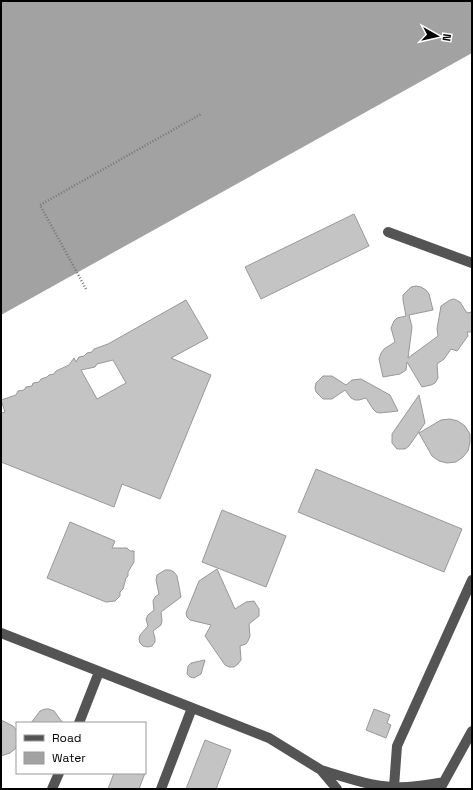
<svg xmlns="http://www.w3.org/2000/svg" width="473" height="790" font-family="'Space Grotesk',sans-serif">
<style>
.water{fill:#a2a2a2}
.building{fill:#c4c4c4;stroke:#989898;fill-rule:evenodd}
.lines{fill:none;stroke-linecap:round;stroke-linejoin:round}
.path{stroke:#767676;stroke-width:2.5;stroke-dasharray:1 2;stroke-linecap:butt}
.minor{stroke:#545454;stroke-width:10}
</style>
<rect width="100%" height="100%" fill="#fff"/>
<!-- water -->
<path class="water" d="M1,1H472V53L1,315Z"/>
<!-- building -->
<path class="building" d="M354,214L369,246L261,299L245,267Z
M416,286L421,287L426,290L429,294L433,310L409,315L412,327L408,358L438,336L437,329L441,306L450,300L454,299L460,302L467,313L472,312V332H467L468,336L457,351L451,349L444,359L437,364L438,378L435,383L431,385L422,387L407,362L406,370L400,374L383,377L379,359L381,353L384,349L395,342L391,328L394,321L397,318L406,316L403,300V295L411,287Z
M186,300L208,338L171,358L211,375L160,499L122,484L114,507L1,462V413L5,412L1,400L16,395L18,391L24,390L26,387L32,386L33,383L39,382L41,379L47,377L49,375L54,374L56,371L69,365L74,358L76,362L79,357L84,356L87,353L92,352L94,349L108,344ZM113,360L126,383L97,399L81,370L95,367L97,364Z
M323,376H332L346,385L352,380L361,379L390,395L398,411L380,413L376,412L373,409L366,398L359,400H355L351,398L345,390L332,399H323L316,392L315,388L316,383Z
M419,395L425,423L409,446L405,449H397L392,443V434Z
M450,419L458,421L465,426L470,434V442L468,451L463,457L456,462L447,463L439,461L432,456L419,433L441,420Z
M316,469L462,529L444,572L298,512Z
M222,510L286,536L266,587L202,562Z
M70,522L115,541L112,548H127L130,551H134V562L128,572V576L126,578L123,589L120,592V596L115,601L106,602L47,578Z
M217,569L235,609L246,602L254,601L259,609V616L249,624L250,636L248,641L246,644L240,646L241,660L238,664L234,667H229L225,665L205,636L211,625L190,620L187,617L186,613L199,581Z
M165,570H170L174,572L177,576L181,597L161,612L162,621L161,625L153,631L155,638V642L152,646L148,647L143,646L140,643L139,639L140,635L148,626L146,619L148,615L154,610L153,601L155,597L159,594L156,580L157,575Z
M205,660L201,674L194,678L190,677L187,674L188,666L191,663Z
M45,709H49L54,711L63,723H31L40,711Z
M374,709L390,715L387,723L391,725L386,738L366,730Z
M1,720L13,726L17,731V745L15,749L10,753L1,756Z
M205,740L231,750L216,789H186Z
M114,773H145L139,789H108Z"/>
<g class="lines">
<!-- path -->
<path class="path" d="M86,289L40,205L201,114"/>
<!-- minor -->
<path class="minor" d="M388,232L472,263
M1,633L269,738L321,770L337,789
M79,723L99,672
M321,770C345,777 369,786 394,787C411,788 427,785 444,782
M394,787L397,746L472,580
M441,787L472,731
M52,789L59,773
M161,789L192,708"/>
</g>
<!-- border -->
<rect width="473" height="790" fill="none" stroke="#000000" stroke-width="4"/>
<!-- legend -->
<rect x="16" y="722" width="130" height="52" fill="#ffffff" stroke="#999999"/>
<rect x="24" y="735" width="20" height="6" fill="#545454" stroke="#999999"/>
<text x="52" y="742" font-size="12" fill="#000000">Road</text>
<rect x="24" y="752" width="20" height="12" fill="#a2a2a2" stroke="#999999"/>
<text x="52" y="762" font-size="12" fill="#000000">Water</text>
<!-- north arrow -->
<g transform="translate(437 36) rotate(98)" stroke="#ffffff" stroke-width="3" paint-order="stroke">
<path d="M0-3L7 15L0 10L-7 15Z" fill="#000000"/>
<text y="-6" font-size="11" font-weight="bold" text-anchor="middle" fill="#000000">N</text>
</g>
</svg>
